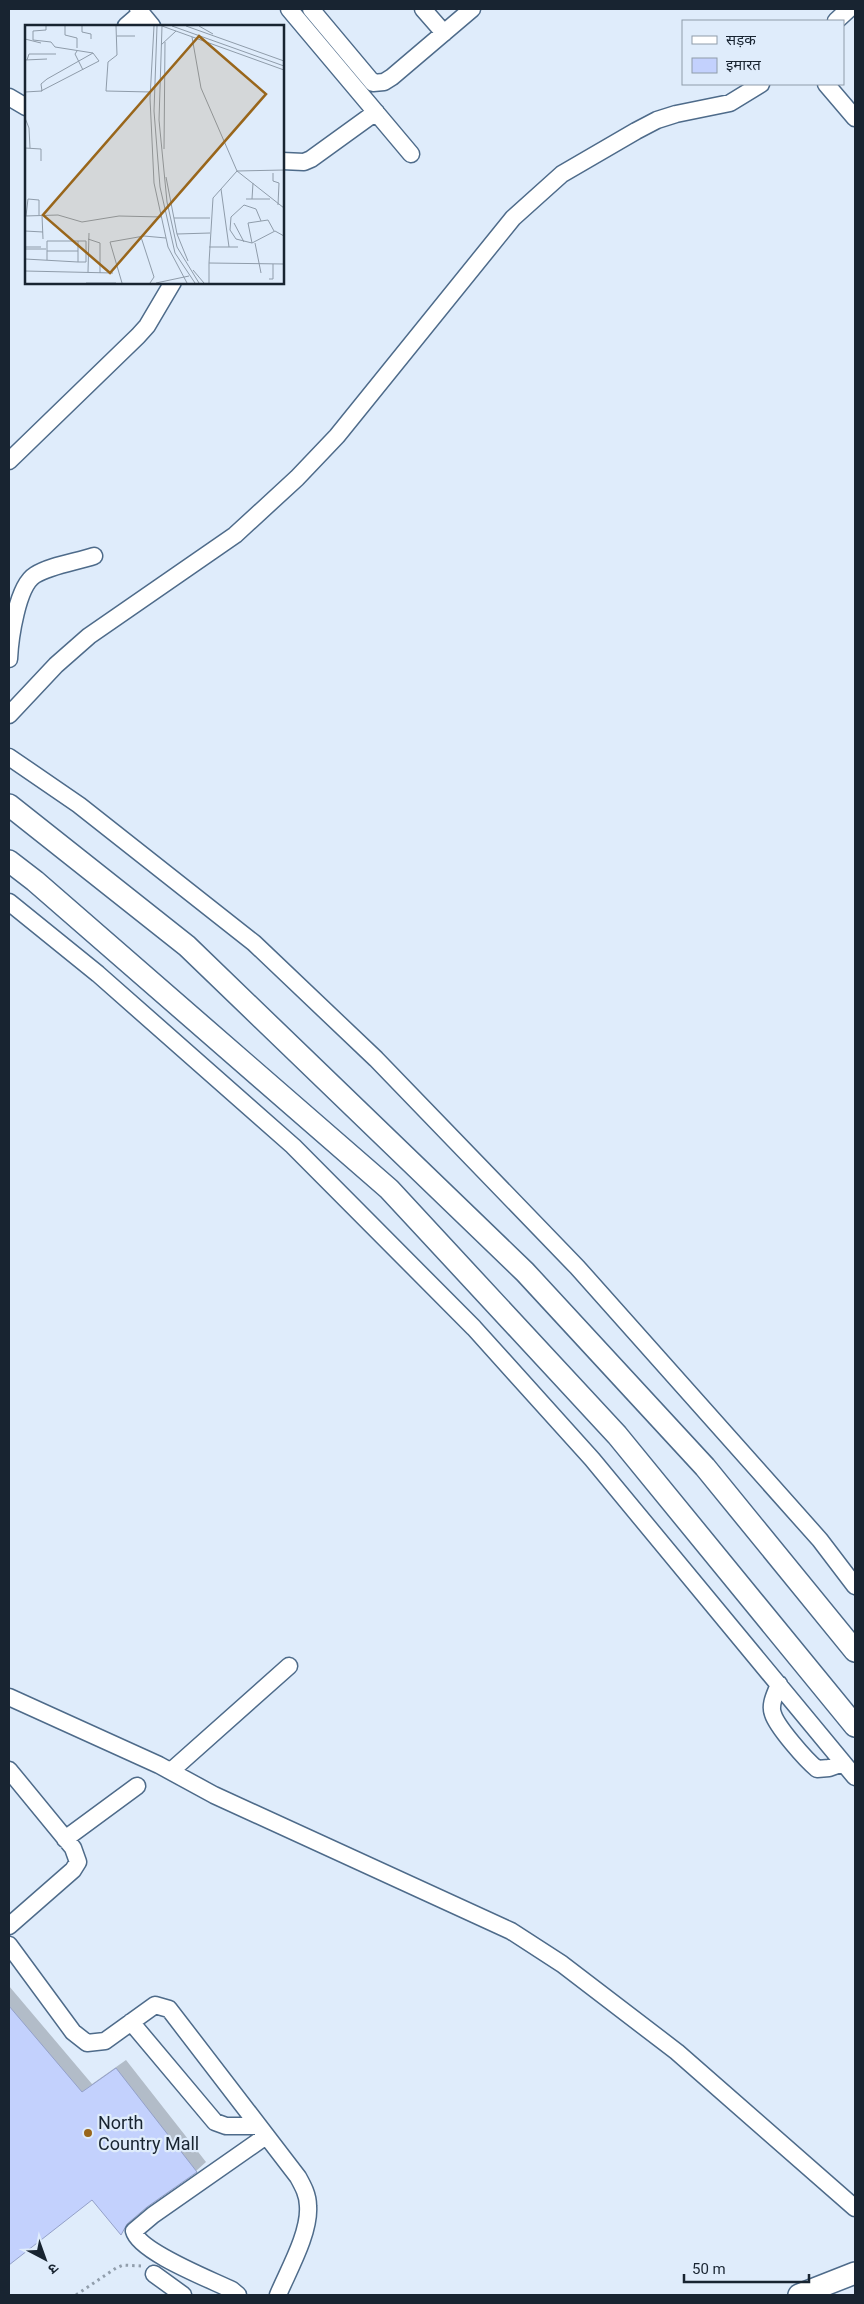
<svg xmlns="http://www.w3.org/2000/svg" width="864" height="2304" font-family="Roboto,'Noto Sans Devanagari',sans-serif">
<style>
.shadow{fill:#0003}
.building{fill:#c3d1fd;stroke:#94a1c9}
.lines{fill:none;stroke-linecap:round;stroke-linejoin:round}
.minor-casing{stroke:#4e6b8a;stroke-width:19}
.major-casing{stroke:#4e6b8a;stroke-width:24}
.path{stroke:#919eac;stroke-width:3;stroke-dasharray:2.5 4;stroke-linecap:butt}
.minor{stroke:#fff;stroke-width:16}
.major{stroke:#fff;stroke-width:21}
.poi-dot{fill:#99661b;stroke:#dfecfb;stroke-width:2}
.labels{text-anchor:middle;stroke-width:4.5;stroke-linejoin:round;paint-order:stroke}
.poi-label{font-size:18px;fill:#182431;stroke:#dfecfb;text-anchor:start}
.inset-road{fill:none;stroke:#8f9caa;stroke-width:1}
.view{fill:#99661b;fill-opacity:0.15;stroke:#99661b;stroke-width:2.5}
.inset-edge{fill:none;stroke:#182431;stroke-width:2.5}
</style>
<rect width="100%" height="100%" fill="#dfecfb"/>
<!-- shadow -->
<path class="shadow" d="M9,1986L92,2084L126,2060L206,2162L196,2171L135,2216L121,2233L92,2198L9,2263Z"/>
<!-- building -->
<path class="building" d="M9,2006L82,2092L116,2068L197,2172L147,2207L127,2224L121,2235L92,2200L9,2265Z"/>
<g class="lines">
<!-- minor casing -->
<g class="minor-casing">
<path id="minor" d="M138,9L152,26
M289,9L411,154
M311,9L373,83L384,82L392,77L472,9
M423,9L444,33
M836,21L849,9
M126,26L141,13
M826,84L855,118
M9,97L26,107
M282,161L304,162L311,159L376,112
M9,461L138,336L147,326L173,282
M9,659C10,639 17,586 35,575C51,565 76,562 94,556
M9,715L56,665L89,636L235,535L297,478L337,436L513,218L562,174L636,131L657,120L676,114L730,103L761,84
M9,757L79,805L254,943L376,1059L577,1267L820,1540L855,1586
M9,902L98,974L293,1146L474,1328L592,1459L855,1777
M779,1684C776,1693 769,1704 773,1714C777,1727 806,1760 817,1769L829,1768L843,1763
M9,1697L159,1765L214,1795L511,1931L562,1964L677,2052L855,2208
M9,1770L73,1848L78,1862L73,1870L9,1926
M171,1771L289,1666
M65,1839L137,1786
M9,1945L73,2032L87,2043L105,2041L155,2005L169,2009L298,2177C303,2186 308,2195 308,2206C310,2233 288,2271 278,2295
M131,2022L215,2122L226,2126H257
M154,2274L183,2295
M238,2295L232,2290C212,2280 139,2252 134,2231L153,2215L266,2136"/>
</g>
<!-- major casing -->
<g class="major-casing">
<path id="major" d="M9,805L187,946L525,1272L705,1467L855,1651
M9,861L35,881L389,1189L617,1435L855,1726
M799,2295L855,2273"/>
</g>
<!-- path -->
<path class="path" d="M76,2295L116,2268L123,2265L141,2266"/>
<!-- minor -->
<use href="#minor" class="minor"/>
<!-- major -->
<use href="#major" class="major"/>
</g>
<!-- markers -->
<circle class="poi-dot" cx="88" cy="2133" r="5"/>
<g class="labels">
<!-- poi labels -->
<g class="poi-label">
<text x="98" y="2129">North<tspan x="98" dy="21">Country Mall</tspan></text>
</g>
</g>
<!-- overview -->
<g transform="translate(25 25)">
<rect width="259" height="259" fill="#dfecfb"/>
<path class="inset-road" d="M40,1V10L52,13V23M57,1V7L66,9V14M91,1L92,30L83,37L81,66L126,67M129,1L125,73L129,158L143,222L162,258M132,1L129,86L135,162L150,228L170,258M137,1L134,95L142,177L152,222L174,258M137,1L259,45M147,1L259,41M161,1L259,36M174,1L188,9M92,11H110M167,12L176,63L212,146L259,183M0,14L16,18M136,20L151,6M52,26L50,29L58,45M0,35L22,34M2,35L4,29H31M16,66L74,36L68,28M0,67L17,66L16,59L22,54L68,28L30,22L26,17L8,15V6L21,5V1M0,93L4,103L5,123M0,123L16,124V136M139,124L140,17M259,145L212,146L188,173L184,238L259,239M248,148V156L254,158L253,180M141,152L152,209L163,236M196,164L204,222M221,174H245M227,174L228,158M17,190L18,214M0,191L33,190L57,197L94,191L137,192M1,191L3,174L14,175V190M149,193H185M236,196L231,184L219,180L206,192L205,205L211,214L227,218L250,206L259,211M209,198L219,217M0,206L18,207M152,209L185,208M116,212L129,252L125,258M63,214L75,218V248M227,218L223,198L243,195L249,206M230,218L236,248M0,222H16M184,222H213M0,224H21M22,226H53M0,234L53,237V216M22,235V216H61V237H53M168,245L179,258M0,246L88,248M63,247L64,208M244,254H248V239M61,258H91M97,258L85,217L119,211L141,213M131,258L164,251M184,258V238"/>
<path class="view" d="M174,11L241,69L85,248L18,190Z"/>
<rect width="259" height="259" class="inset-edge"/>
</g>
<!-- border -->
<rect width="864" height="2304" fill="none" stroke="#182431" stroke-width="20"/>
<!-- legend -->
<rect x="682" y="20" width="162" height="65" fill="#dfecfb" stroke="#8f9caa"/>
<rect x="692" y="36" width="25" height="8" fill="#ffffff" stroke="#8f9caa"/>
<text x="726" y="45" font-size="15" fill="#182431">सड़क</text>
<rect x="692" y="58" width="25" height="15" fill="#c3d1fd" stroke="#8f9caa"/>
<text x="726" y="70" font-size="15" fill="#182431">इमारत</text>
<!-- north arrow -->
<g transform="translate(45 2259) rotate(139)" stroke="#dfecfb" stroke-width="4" paint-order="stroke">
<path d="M0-4L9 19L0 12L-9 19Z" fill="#182431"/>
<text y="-8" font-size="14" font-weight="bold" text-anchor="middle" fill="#182431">उ</text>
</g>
<!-- scale -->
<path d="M684 2274v8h125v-8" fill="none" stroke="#182431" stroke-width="2.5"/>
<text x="692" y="2274" font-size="15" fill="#182431" stroke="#dfecfb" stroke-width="4" paint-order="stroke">50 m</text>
</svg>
